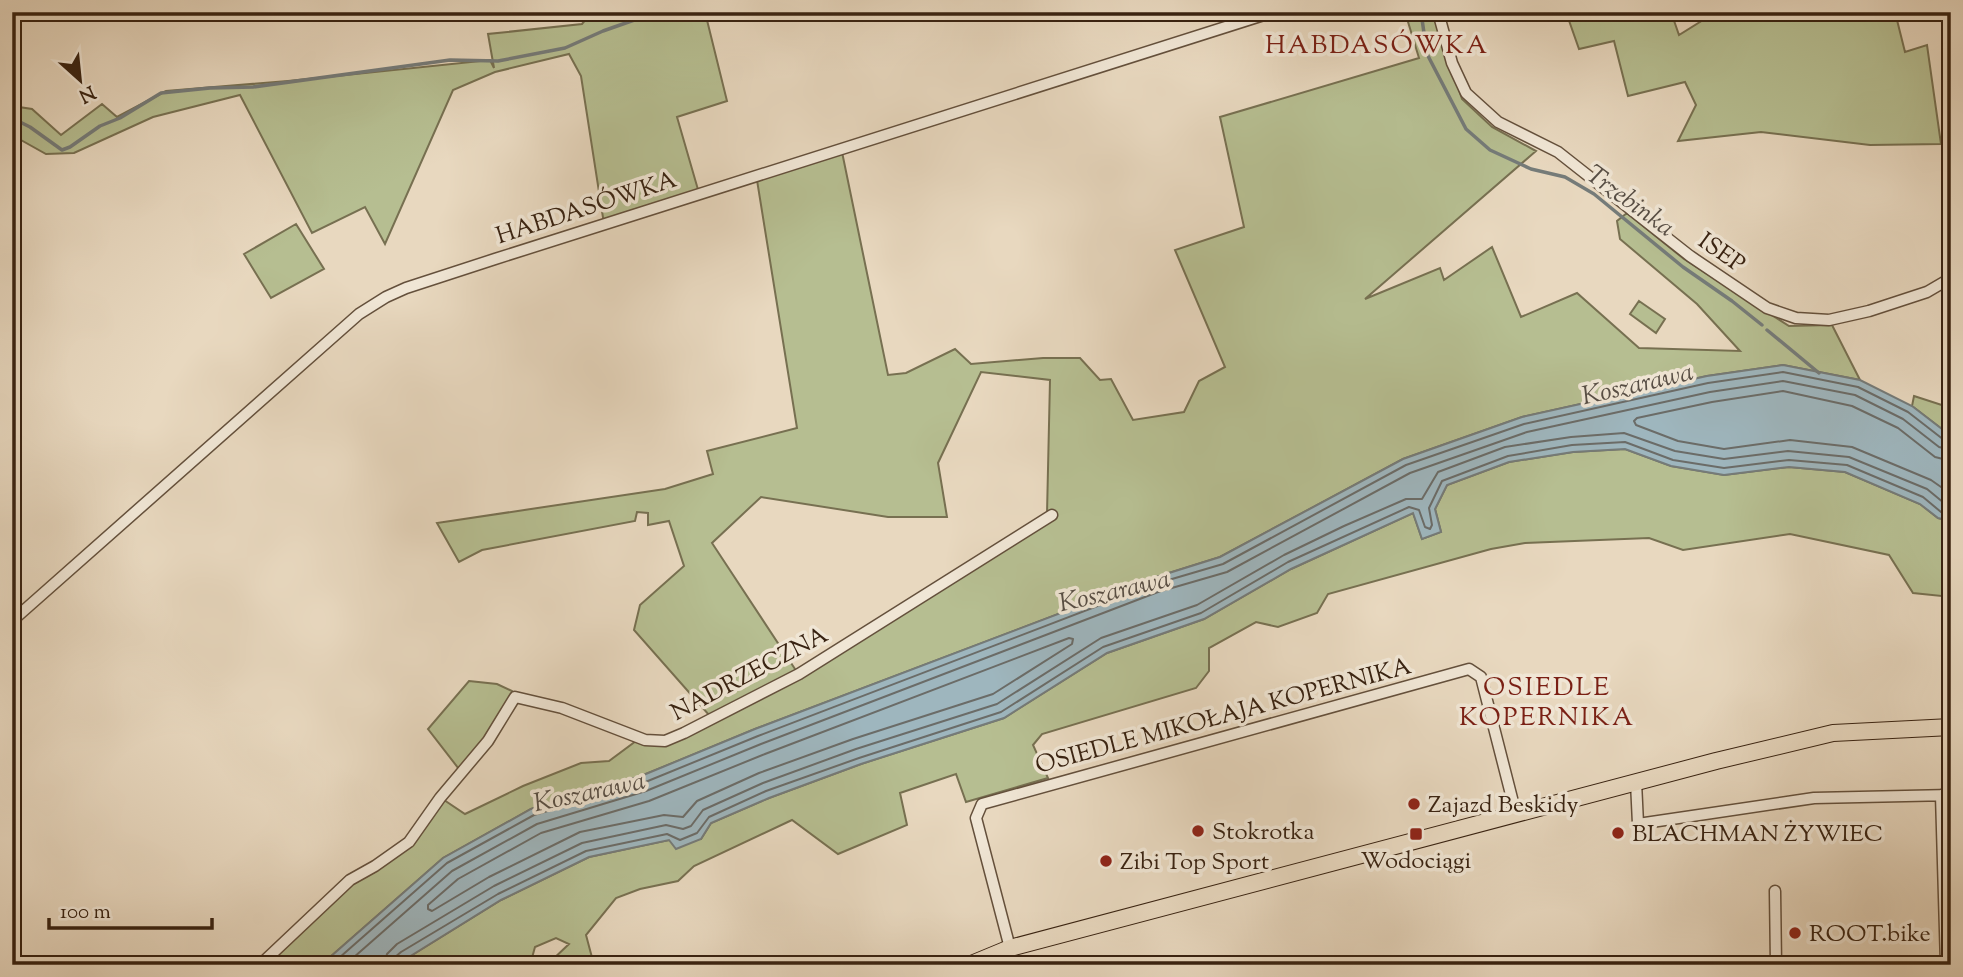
<svg xmlns="http://www.w3.org/2000/svg" width="1963" height="977" font-family="'Sorts Mill Goudy',serif">
<style>
.green{fill:#b6be91;stroke:#777051;stroke-width:2}
.water{fill:#9eb6be;stroke:#757b79;stroke-width:2}
.lines{fill:none;stroke-linecap:round;stroke-linejoin:round}
.shore{stroke:#6b6c68;stroke-width:2}
.stream{stroke:#757b79;stroke-width:3.5}
.street-casing{stroke:#64503c;stroke-width:13}
.primary-casing{stroke:#382211;stroke-width:18}
.street{stroke:#f0e6d5;stroke-width:10}
.primary{stroke:#e8d8bf;stroke-width:16}
.poi-dot{fill:#8f2418;stroke:#f0e6d5;stroke-width:2.5}
.labels{text-anchor:middle;stroke-width:7;stroke-linejoin:round;paint-order:stroke}
.street-label{font-size:24px;fill:#382211;stroke:#f0e6d5}
.poi-label{font-size:24px;fill:#382211;stroke:#f0e6d5;text-anchor:start}
.neighbourhood-label{font-size:26px;letter-spacing:2px;fill:#7a1f14;stroke:#f0e6d5}
.water-label{font-size:26px;font-style:italic;fill:#574e45;stroke:#f0e6d5}
</style>
<rect width="100%" height="100%" fill="#e8d8bf"/>
<filter id="stains"><feTurbulence type="fractalNoise" baseFrequency=".00286" numOctaves="4"/><feColorMatrix values="0 0 0 0 .2 0 0 0 0 .09 0 0 0 0 .02 0 0 0 .5 -.17"/></filter>
<radialGradient id="worn" r=".72"><stop offset=".6" stop-color="#630" stop-opacity="0"/><stop offset="1" stop-color="#630" stop-opacity=".3"/></radialGradient>
<!-- green -->
<path class="green" d="M592,12H705L727,101L677,117L699,193L604,224L581,76L569,54L495,72L453,90L385,244L365,207L312,233L240,95L153,117L74,153L46,154L12,135V106L32,109L61,135L102,104L117,117L166,91L288,81L490,60L494,68L488,34L582,24Z
M1405,12H1434L1462,99L1492,127L1536,151L1365,299L1440,268L1444,280L1492,247L1521,317L1577,293L1639,348L1740,351L1697,304L1620,239L1617,221L1627,213L1684,259L1789,326L1832,325L1860,380L1783,365L1707,376L1522,417L1403,459L1220,557L1153,578L755,729L641,776L531,809L443,858L321,965H265L352,882L374,870L444,800L465,814L523,786L581,763L609,761L636,741H665L802,677L1047,514L1050,380L981,372L938,463L947,517H888L761,497L712,543L797,672L709,715L634,630L640,605L684,566L669,521L648,525V513L637,512L635,521L482,550L459,562L437,523L665,489L713,474L707,451L797,428L756,174L842,152L888,375L906,373L955,349L971,364L1043,358H1080L1100,380L1111,379L1133,420L1184,412L1199,381L1225,367L1175,250L1244,227L1220,117L1419,58Z
M1566,12H1671L1679,35L1716,12H1895L1905,52L1927,45L1941,144L1870,145L1761,132L1678,141L1696,105L1685,82L1628,96L1614,41L1579,49Z
M296,224L324,269L271,298L244,254Z
M1639,301L1665,319L1656,333L1630,314Z
M1914,396L1951,408V436L1912,406Z
M1625,449L1671,466L1724,475L1789,467L1845,472L1920,504L1938,518L1951,521V597L1913,593L1889,555L1790,534L1683,550L1649,538L1525,543L1491,549L1328,594L1317,613L1278,627L1256,622L1209,648V671L1196,688L1042,734L1033,745L1048,778L966,802L956,774L900,793L907,825L838,854L792,820L694,866L678,881L640,889L616,898L586,935L594,965H550L549,963L569,944L556,938L535,947L530,965H396L501,900L589,857L669,840L701,839L711,823L769,798L861,764L1004,718L1107,653L1204,619L1291,569L1413,513L1422,539L1441,532L1435,509L1447,485L1509,462L1573,452Z
M469,681L497,684L512,691L515,697L462,773L428,729Z"/>
<!-- water -->
<path class="water" d="M1783,365L1860,380L1912,406L1951,436V521L1938,518L1920,504L1845,472L1789,467L1724,475L1671,466L1625,449L1573,452L1509,462L1447,485L1435,509L1441,532L1422,539L1413,513L1291,569L1204,619L1107,653L1004,718L861,764L769,798L711,823L701,839L676,849L669,840L589,857L501,900L396,965H321L443,858L531,809L641,776L755,729L1153,578L1220,557L1403,459L1522,417L1707,376Z"/>
<g class="lines">
<!-- shore -->
<path class="shore" d="M1951,461L1935,457L1898,428L1852,406L1783,391L1712,402L1637,418L1634,421L1636,425L1678,441L1724,449L1790,440L1852,447L1931,480L1951,494
M1069,638L1073,639L1072,644L993,694L853,739L759,773L697,801L683,817L664,815L580,832L489,877L432,911L428,909V905L458,879L541,833L649,801L765,754Z
M331,965L447,863L534,815L643,783L758,736L1155,584L1223,564L1406,465L1524,424L1708,383L1783,372L1858,387L1908,412L1944,440L1951,441
M345,965L452,871L537,824L646,791L761,744L1158,592L1227,572L1410,473L1527,432L1710,392L1783,381L1855,395L1903,419L1939,447L1951,450
M384,965L387,954L397,944L494,886L582,843L666,825L683,829L691,826L703,810L763,783L856,749L997,704L1101,638L1197,605L1284,555L1344,526L1406,499H1422L1438,472L1505,447L1571,437L1624,433L1675,451L1724,459L1788,451L1849,457L1927,489L1944,503L1951,505
M393,965L394,958L401,952L498,894L586,851L667,834L680,840L697,833L709,817L766,791L859,758L1001,712L1103,647L1201,613L1288,562L1409,507L1419,510L1425,527L1430,529L1432,525L1429,508L1442,481L1508,456L1572,445L1625,442L1673,460L1724,468L1789,460L1847,465L1923,497L1941,512L1951,514"/>
<!-- stream -->
<path class="stream" d="M1421,12L1427,54L1466,129L1490,150L1531,169L1565,177L1594,194L1683,267L1732,301L1762,325
M12,118L30,127L62,150L70,147L100,126L120,118L161,93L210,88L253,87L450,60L498,61L565,48L603,31L657,12
M1767,330L1819,373"/>
<!-- street casing -->
<g class="street-casing">
<path id="street" d="M1438,12L1452,63L1466,93L1498,122L1558,152L1690,256L1767,308L1796,318L1829,320L1869,311L1927,292L1951,278
M12,621L359,314L386,297L406,288L495,259L1273,12
M1636,782L1638,824L1814,798L1951,795
M1941,795L1946,965
M1775,891L1776,965
M1010,948L976,818L982,804L1469,669L1481,677L1516,814
M260,965L350,880L375,866L409,842L440,798L488,741L515,697L562,708L645,740L665,741L684,733L799,674L1052,515"/>
</g>
<!-- primary casing -->
<g class="primary-casing">
<path id="primary" d="M969,965L1010,948L1716,761L1833,733L1951,727"/>
</g>
<!-- street -->
<use href="#street" class="street"/>
<!-- primary -->
<use href="#primary" class="primary"/>
</g>
<!-- markers -->
<g class="poi-dot">
<circle cx="1414" cy="804" r="7"/>
<circle cx="1198" cy="831" r="7"/>
<circle cx="1618" cy="833" r="7"/>
<rect x="1409" y="827" width="14" height="14" rx="3.5"/>
<circle cx="1106" cy="861" r="7"/>
<circle cx="1795" cy="933" r="7"/>
</g>
<g class="labels">
<!-- street labels -->
<g class="street-label">
<text transform="translate(586 207) rotate(-18)" y="8">HABDASÓWKA</text>
<text transform="translate(1722 252) rotate(35)" y="8">ISEP</text>
<text transform="translate(749 673) rotate(-28)" y="8">NADRZECZNA</text>
<text transform="translate(1223 715) rotate(-15)" y="8">OSIEDLE MIKOŁAJA KOPERNIKA</text>
</g>
<!-- poi labels -->
<g class="poi-label">
<text x="1428" y="812">Zajazd Beskidy</text>
<text x="1212" y="839">Stokrotka</text>
<text x="1632" y="841">BLACHMAN ŻYWIEC</text>
<text x="1416" y="868" text-anchor="middle">Wodociągi</text>
<text x="1120" y="869">Zibi Top Sport</text>
<text x="1809" y="941">ROOT.bike</text>
</g>
<!-- neighbourhood labels -->
<g class="neighbourhood-label">
<text x="1377" y="53">HABDASÓWKA</text>
<text x="1547" y="695">OSIEDLE<tspan x="1547" dy="30">KOPERNIKA</tspan></text>
</g>
<!-- water labels -->
<g class="water-label">
<text transform="translate(1631 200) rotate(36)" y="9">Trzebinka</text>
<text transform="translate(1637 383) rotate(-13)" y="9">Koszarawa</text>
<text transform="translate(1114 590) rotate(-13)" y="9">Koszarawa</text>
<text transform="translate(589 791) rotate(-12)" y="9">Koszarawa</text>
</g>
</g>
<!-- margin -->
<rect width="1963" height="977" fill="none" stroke="#e8d8bf" stroke-width="42"/>
<rect x="14" y="14" width="1935" height="949" fill="none" stroke="#382211" stroke-width="3.5"/>
<rect x="21" y="21" width="1921" height="935" fill="none" stroke="#382211" stroke-width="2"/>
<!-- north arrow -->
<g transform="translate(80 80) rotate(153)" stroke="#f0e6d5" stroke-width="5" paint-order="stroke">
<path d="M0-5L12 26L0 18L-12 26Z" fill="#382211"/>
<text y="-10" font-size="19" font-weight="bold" text-anchor="middle" fill="#382211">N</text>
</g>
<!-- scale -->
<path d="M49 918v10h163v-10" fill="none" stroke="#382211" stroke-width="3.5"/>
<text x="60" y="918" font-size="21" fill="#382211" stroke="#f0e6d5" stroke-width="5" paint-order="stroke">100 m</text>
<rect width="100%" height="100%" filter="url(#stains)"/>
<rect width="100%" height="100%" fill="url(#worn)"/>
</svg>
